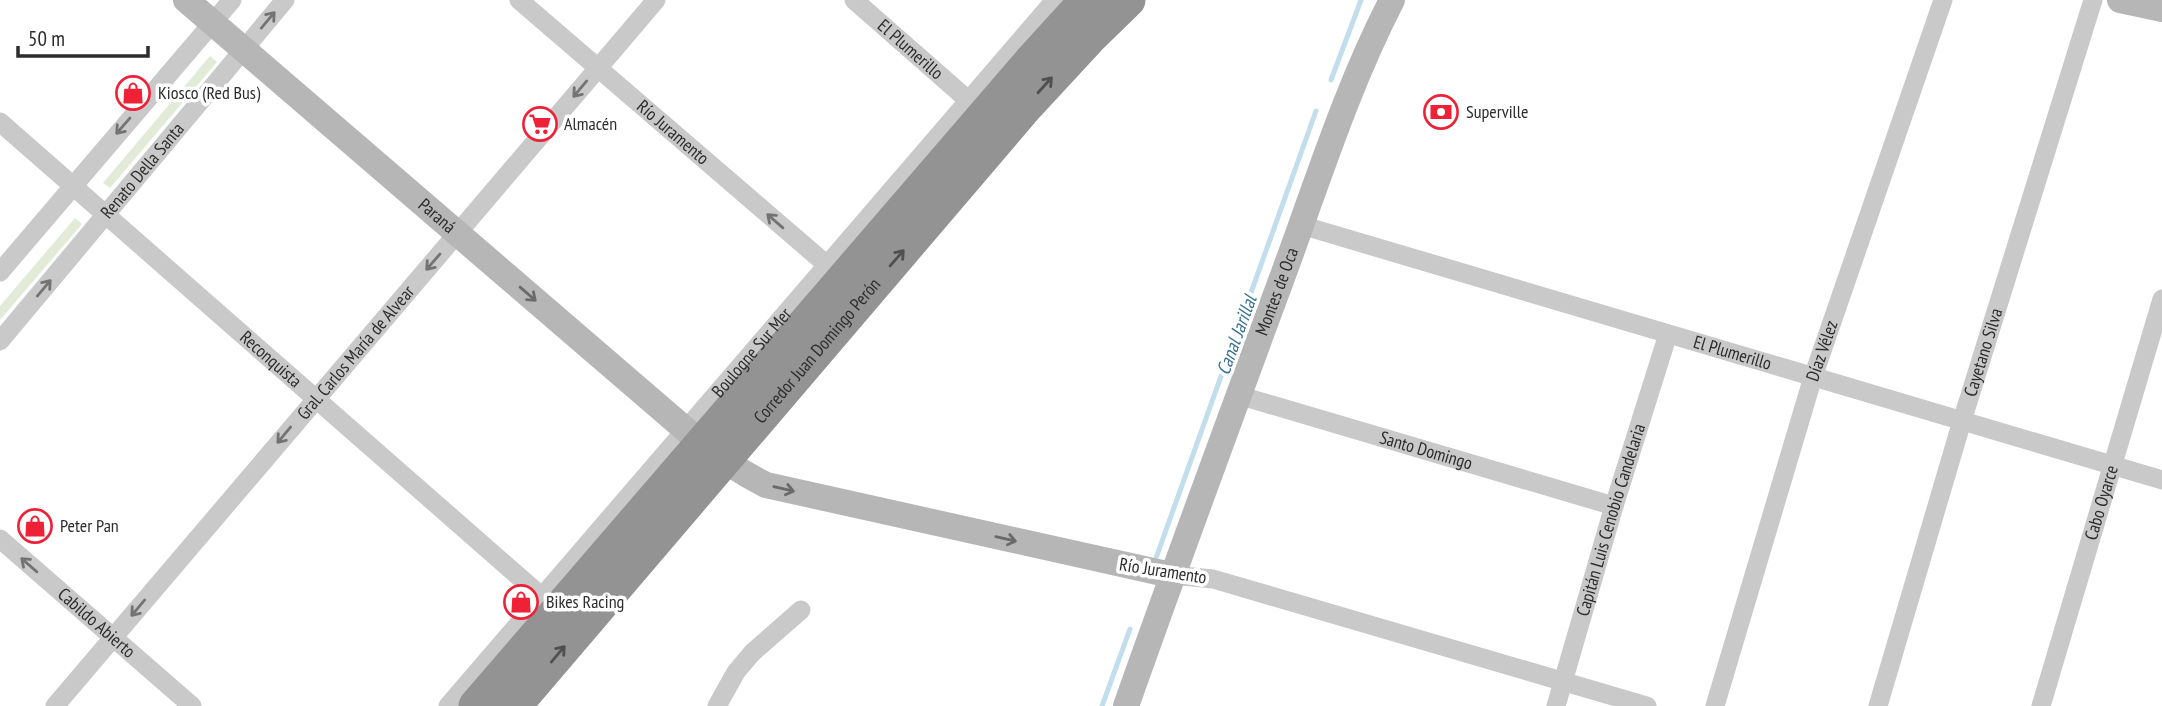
<svg xmlns="http://www.w3.org/2000/svg" width="2162" height="706" font-family="'PT Sans Narrow',sans-serif">
<style>
.green{fill:#e2ebd7}
.lines{fill:none;stroke-linecap:round;stroke-linejoin:round}
.stream{stroke:#c2ddec;stroke-width:5}
.street{stroke:#c9c9c9;stroke-width:19}
.secondary{stroke:#b6b6b6;stroke-width:26}
.highway{stroke:#939393;stroke-width:35}
.oneway{stroke:#737373}
.oneway2{stroke:#505050}
.oneway3{stroke:#6a6a6a}
.labels{text-anchor:middle;stroke-width:7;stroke-linejoin:round;paint-order:stroke}
.street-label{font-size:18px;fill:#2c2c2c;stroke:#fff}
.poi-label{font-size:18px;fill:#2c2c2c;stroke:#fff;text-anchor:start}
.water-label{font-size:19px;font-style:italic;fill:#367191;stroke:#fff}
</style>
<rect width="100%" height="100%" fill="#fff"/>
<!-- green -->
<path class="green" d="M210,56L217,62L110,188L103,183Z
M75,218L82,224L0,320V306Z"/>
<g class="lines">
<!-- stream -->
<path class="stream" d="M1331,80L1361,0
M1156,558L1316,111
M1102,706L1130,629"/>
<!-- street -->
<g class="street">
<path id="s1" d="M519,0L827,265"/>
<path id="s2" d="M854,0L968,100"/>
<path id="s3" d="M0,122L541,596"/>
<path id="s4" d="M1301,225L2162,480"/>
<path d="M0,272L232,0"/>
<path id="s5" d="M0,341L285,0"/>
<path id="s6" d="M1238,395L1614,506"/>
<path id="s7" d="M0,539L192,706"/>
<path d="M1171,575L1213,579L1647,706"/>
<path id="s8" d="M55,706L656,0"/>
<path id="s9" d="M448,706L1055,0"/>
<path d="M717,706L736,672L752,653L801,610"/>
<path id="s10" d="M1556,706L1614,506L1668,334"/>
<path id="s11" d="M1715,706L1813,377L1943,0"/>
<path id="s12" d="M1878,706L1962,421L2093,0"/>
<path id="s13" d="M2041,706L2162,299"/>
</g>
<!-- secondary -->
<g class="secondary">
<path id="s14" d="M186,0L693,436C715,455 740,472 766,485L1171,575"/>
<path d="M2120,0L2162,9"/>
<path id="s15" d="M1126,706C1178,559 1232,413 1286,267C1319,177 1348,85 1392,0"/>
</g>
<!-- highway -->
<g class="highway">
<path d="M476,706L1034,58L1087,0"/>
<path id="s16" d="M514,706L1027,105L1089,38L1128,0"/>
</g>
</g>
<!-- one-way arrows -->
<defs><path id="oneway-shaft" d="M-6 0H5M1.5-3L5.5 0L1.5 3" fill="none" stroke-width="1.6" stroke-linecap="round" stroke-linejoin="round" transform="scale(1.75)"/></defs>
<g class="oneway">
<use href="#oneway-shaft" transform="translate(268 20) rotate(-50)"/>
<use href="#oneway-shaft" transform="translate(580 89) rotate(130)"/>
<use href="#oneway-shaft" transform="translate(123 126) rotate(131)"/>
<use href="#oneway-shaft" transform="translate(775 221) rotate(-139)"/>
<use href="#oneway-shaft" transform="translate(433 262) rotate(131)"/>
<use href="#oneway-shaft" transform="translate(44 288) rotate(-50)"/>
<use href="#oneway-shaft" transform="translate(284 435) rotate(130)"/>
<use href="#oneway-shaft" transform="translate(29 565) rotate(-139)"/>
<use href="#oneway-shaft" transform="translate(138 608) rotate(130)"/>
</g>
<g class="oneway2">
<use href="#oneway-shaft" transform="translate(1045 85) rotate(-48)"/>
<use href="#oneway-shaft" transform="translate(897 258) rotate(-49)"/>
<use href="#oneway-shaft" transform="translate(558 654) rotate(-50)"/>
</g>
<g class="oneway3">
<use href="#oneway-shaft" transform="translate(528 294) rotate(41)"/>
<use href="#oneway-shaft" transform="translate(784 489) rotate(13)"/>
<use href="#oneway-shaft" transform="translate(1006 539) rotate(13)"/>
</g>
<!-- icons -->
<defs>
<g id="shop-ring" transform="scale(1.75)"><circle r="9.5" fill="#fff" stroke="#ef2137" stroke-width="1.5"/><path d="M-5-2.5h2.3a2.7 3.5 0 0 1 5.4 0H5L5.5 6h-11ZM-1.5-2.5h3a1.5 2.3 0 0 0-3 0Z" fill="#ef2137"/></g>
<g id="bank-ring" transform="scale(1.75)"><circle r="9.5" fill="#fff" stroke="#ef2137" stroke-width="1.5"/><path d="M-6-4H6V4H-6ZM0-2.3a2.3 2.3 0 1 0 0 4.6a2.3 2.3 0 1 0 0-4.6Z" fill="#ef2137"/></g>
<g id="supermarket-ring" transform="scale(1.75)"><circle r="9.5" fill="#fff" stroke="#ef2137" stroke-width="1.5"/><path d="M-6-5.5h2.5l.6 2H6L4.5 2H-2.5L-4.4-4H-6ZM-1.5 3.2a1.3 1.3 0 1 0 .1 0ZM3 3.2a1.3 1.3 0 1 0 .1 0Z" fill="#ef2137"/></g>
</defs>
<g fill-rule="evenodd">
<use href="#shop-ring" x="133" y="93"/>
<use href="#bank-ring" x="1441" y="112"/>
<use href="#supermarket-ring" x="540" y="124"/>
<use href="#shop-ring" x="35" y="526"/>
<use href="#shop-ring" x="521" y="602"/>
</g>
<g class="labels">
<!-- street labels -->
<g class="street-label">
<text dy="6" stroke="none"><textPath href="#s2" startOffset="75">El Plumerillo</textPath></text>
<text dy="6" stroke="none"><textPath href="#s1" startOffset="203">Río Juramento</textPath></text>
<text dy="6" stroke="none"><textPath href="#s5" startOffset="222">Renato Della Santa</textPath></text>
<text dy="6" stroke="none"><textPath href="#s14" startOffset="331">Paraná</textPath></text>
<text dy="6" stroke="none"><textPath href="#s15" startOffset="441">Montes de Oca</textPath></text>
<text dy="6" stroke="none"><textPath href="#s16" startOffset="467">Corredor Juan Domingo Perón</textPath></text>
<text dy="6" stroke="none"><textPath href="#s11" startOffset="371">Díaz Vélez</textPath></text>
<text dy="6" stroke="none"><textPath href="#s12" startOffset="369">Cayetano Silva</textPath></text>
<text dy="6" stroke="none"><textPath href="#s8" startOffset="464">Gral. Carlos María de Alvear</textPath></text>
<text dy="6" stroke="none"><textPath href="#s9" startOffset="466">Boulogne Sur Mer</textPath></text>
<text dy="6" stroke="none"><textPath href="#s4" startOffset="450">El Plumerillo</textPath></text>
<text dy="6" stroke="none"><textPath href="#s3" startOffset="360">Reconquista</textPath></text>
<text dy="6" stroke="none"><textPath href="#s6" startOffset="196">Santo Domingo</textPath></text>
<text dy="6" stroke="none"><textPath href="#s13" startOffset="212">Cabo Oyarce</textPath></text>
<text dy="6" stroke="none"><textPath href="#s10" startOffset="194">Capitán Luis Cenobio Candelaria</textPath></text>
<text transform="translate(1163 571) rotate(9)" y="6">Río Juramento</text>
<text dy="6" stroke="none"><textPath href="#s7" startOffset="128">Cabildo Abierto</textPath></text>
</g>
<!-- poi labels -->
<g class="poi-label">
<text x="158" y="99">Kiosco (Red Bus)</text>
<text x="1466" y="118">Superville</text>
<text x="564" y="130">Almacén</text>
<text x="60" y="532">Peter Pan</text>
<text x="546" y="608">Bikes Racing</text>
</g>
<!-- water labels -->
<g class="water-label">
<text transform="translate(1236 335) rotate(-70)" y="7">Canal Jarillal</text>
</g>
</g>
<!-- scale -->
<path d="M18 46v10h130v-10" fill="none" stroke="#2c2c2c" stroke-width="3.5"/>
<text x="28" y="46" font-size="21" fill="#2c2c2c" stroke="#ffffff" stroke-width="5" paint-order="stroke">50 m</text>
</svg>
